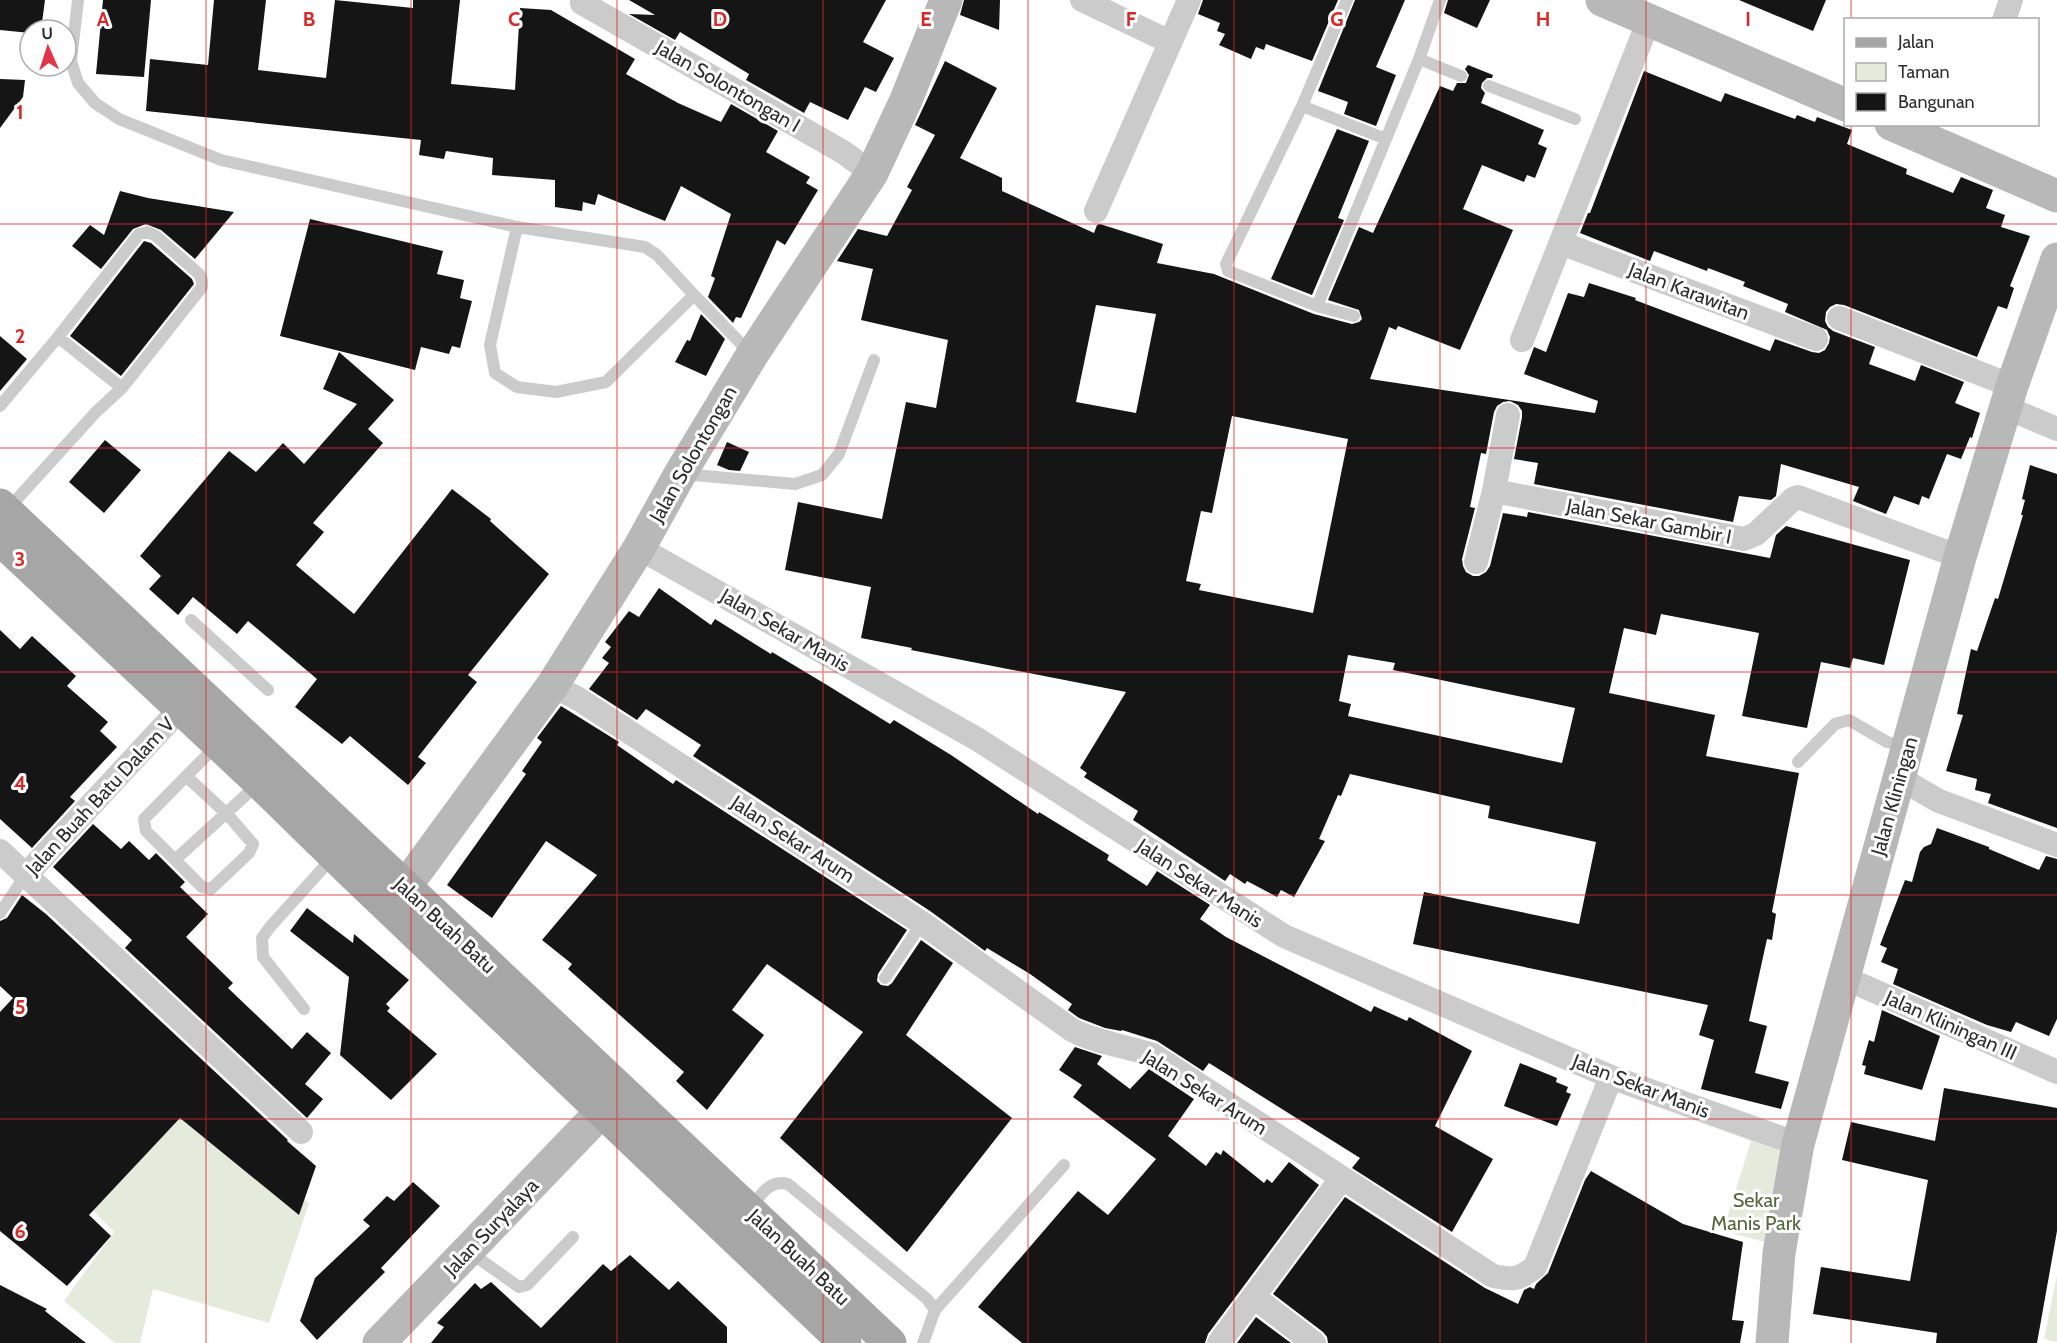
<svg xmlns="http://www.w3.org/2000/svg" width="2057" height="1343" font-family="Cabin,sans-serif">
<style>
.green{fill:#e4ebdc}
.building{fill:#151515;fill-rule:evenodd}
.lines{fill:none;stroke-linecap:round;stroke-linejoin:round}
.lane{stroke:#cbcbcb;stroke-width:12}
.street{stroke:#cbcbcb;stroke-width:24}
.secondary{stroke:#b8b8b8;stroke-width:33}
.primary{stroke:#a6a6a6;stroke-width:33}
.grid{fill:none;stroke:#d62828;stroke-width:1.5;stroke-opacity:0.55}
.labels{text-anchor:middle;stroke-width:6;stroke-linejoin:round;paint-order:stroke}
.street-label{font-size:20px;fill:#2e2e2e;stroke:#fff}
.park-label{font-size:20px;fill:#53683c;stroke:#fff}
.grid-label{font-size:20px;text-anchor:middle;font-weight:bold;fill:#d62828;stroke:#fff;stroke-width:6;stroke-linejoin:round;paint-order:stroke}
</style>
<rect width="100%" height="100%" fill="#fff"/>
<!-- green -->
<path class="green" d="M1613,1082L1795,1146L1776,1245L1723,1231L1751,1141L1611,1090Z
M165,1101L309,1203L269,1323L153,1289L140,1343H115L64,1301L114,1232L82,1199Z
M2057,1275V1342L2044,1339Z"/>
<!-- building -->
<path class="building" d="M0,0H45L41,30H30V33L0,30Z
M103,0H151L144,77L96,74Z
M214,0H266L258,70L326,78L335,0L413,8V0H460L451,84L515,90L520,8L551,10L635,59L626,74L678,103L721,122L731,104L778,131L766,152L810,177L806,183L818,190L785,245L777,240L741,318L736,317L733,323L708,297L715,278L711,276L731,214L681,186L665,221L598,194L595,205L583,202L582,211L555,207V180L492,175L493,158L446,151L444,159L419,155L421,140L146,111L150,59L208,65Z
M629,0H886L863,42L894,58L876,92L865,87L848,120L810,102L804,113L746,80L749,74L680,32L675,40L629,14L655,15Z
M964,0H1000L999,30L960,15Z
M1203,0H1338L1312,61L1266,44L1264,50L1256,47L1251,59L1219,45L1225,34L1217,31L1220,23L1198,14Z
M1355,0H1405L1376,67L1396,75L1376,126L1344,114L1348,102L1318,91Z
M1448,0H1490L1477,28L1444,13Z
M1739,0H1826L1813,31Z
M945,61L997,88L960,158L1002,178V191L1094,233L1097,225L1100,224L1163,244L1157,263L1214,274L1314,314L1352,324L1359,322L1362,319L1359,310L1328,300L1359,227L1373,233L1440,86L1453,91L1457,83H1466L1469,75L1465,69L1468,65L1493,75L1492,78H1487L1482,83L1481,88L1485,93L1481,103L1544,130L1538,144L1547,148L1535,178L1527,175L1524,182L1482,165L1463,209L1513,230L1460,350L1398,326L1396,330L1389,327L1370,379L1595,413L1598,401L1524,374L1534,347L1546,352L1568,293L1584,297L1589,283L1636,298L1635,300L1770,351L1775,339L1812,352L1819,353L1825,350L1829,343L1830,337L1827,330L1785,312L1788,304L1743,286L1745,282L1708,268L1707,271L1654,251L1650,261L1580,233L1588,213H1590L1644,71L1721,102L1725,93L1795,119L1797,115L1815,122L1817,117L1852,130L1847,144L1907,169L1906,174L1953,193L1961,177L1993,190L1986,208L2005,215L2001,227L2030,236L2010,286L2014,288L2007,309L1998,306L1977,357L1844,305L1836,304L1830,307L1826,312L1825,321L1828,327L1833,331L1875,347L1869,364L1915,381L1921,365L1964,382L1955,403L1980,413L1972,438L1970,437L1961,459L1947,454L1929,499L1922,496L1919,505L1894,496L1886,514L1853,501L1859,487L1781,464L1776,496L1771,500L1739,496L1733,522L1534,484L1538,463L1514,459L1522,417V411L1518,405L1510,401L1503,402L1497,406L1494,412L1486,454L1481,453L1470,507L1475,508L1462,559L1463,566L1466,572L1473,576H1479L1486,572L1490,566L1503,513L1527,517L1528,512L1770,558L1776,535L1786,526L1910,560L1884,665L1853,658L1850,668L1821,662L1807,728L1742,716L1759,633L1661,614L1656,635L1624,628L1609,693L1715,715L1706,756L1799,773L1772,912L1776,914L1772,940L1767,939L1749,1021L1767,1026L1755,1073L1789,1082L1781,1109L1701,1089L1714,1040L1699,1035L1708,1005L1413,944L1424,892L1579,924L1596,842L1488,818L1490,806L1350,774L1341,796L1338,795L1319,839L1325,841L1294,897L1281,890L1277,897L1247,881L1245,884L1230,874L1225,881L1133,820L1138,811L1084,777L1087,773L1080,768L1126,692L911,650L912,648L861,638L871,587L785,570L798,502L882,519L906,402L936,408L948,340L861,320L873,269L837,261L858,229L887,236L912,190L907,187L935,135L915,125ZM1096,305L1156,314L1136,413L1076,402ZM1232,416L1348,439L1313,613L1199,590L1201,584L1186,581L1201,511L1212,513ZM1348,655L1395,663L1393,670L1575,708L1562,763L1348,716L1351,704L1339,701Z
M0,79L25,80L23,97L0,128Z
M1337,129L1369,141L1338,218L1344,220L1312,295L1271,279Z
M120,191L148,198L234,212L195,259L161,230L146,224L133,229L101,269L72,246L90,225L104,235Z
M310,219L443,251L437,274L464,280L460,298L472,301L460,348L452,346L449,354L421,347L415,370L280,336Z
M144,241L151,243L192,279L194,284L121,376L70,336Z
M701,314L725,339L706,376L675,362L687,340L690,341Z
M0,336L27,359L0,391Z
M339,352L394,400L368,429L383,443L313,523L324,532L296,565L354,614L452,489L491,519L490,521L549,574L468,675L477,682L418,757L426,763L408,785L350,736L342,744L295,707L317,679L248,621L237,634L193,597L178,615L149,589L161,576L140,556L229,451L256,472L283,443L304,464L357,404L323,389Z
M105,440L141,470L104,513L69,482Z
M727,442L749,452L740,471L729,470L717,465Z
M2030,465L2057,474V828L1988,803L1991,794L1975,790L1977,779L1946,771L1963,715L1957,714L1971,649L1977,651L1995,598L1998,599L2023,515H2021L2025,500L2022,499Z
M659,588L711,625L715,619L771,654L772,652L827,685L890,724L894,720L951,755L1038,814L1039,812L1109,855L1107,860L1147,886L1157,871L1210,905L1200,919L1226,937L1371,1012L1374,1006L1407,1021L1409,1017L1472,1051L1435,1126L1493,1159L1452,1232L1352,1168L1360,1158L1209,1063L1203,1071L1157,1041L1122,1030L1121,1031L1105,1028L1079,1018L1068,1010L1072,1004L1030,974L987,948L985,951L930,911L693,756L701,745L646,709L637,720L589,689L609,663L602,658L611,647L605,642L629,611L639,617Z
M0,630L20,649L32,636L76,676L67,686L108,722L100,731L117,747L70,797L75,801L32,848L0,819Z
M561,706L619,742L617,745L673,784L676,780L907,930L878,974L877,981L881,985L888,986L892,983L921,940L953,963L906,1035L1012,1118L907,1252L780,1138L863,1032L767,964L732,1010L764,1035L707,1110L676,1081L684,1072L568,969L572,964L542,940L597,875L546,841L492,918L447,885L526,774L522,771L542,742L537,738Z
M93,824L121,849L129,841L149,860L156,853L185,882L180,887L208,914L186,937L233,983L228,988L292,1049L307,1032L331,1053L305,1084L323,1099L307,1118L125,948L132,940L53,867Z
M1937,828L1989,847V849L2039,870L2046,856L2057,859V1019L2049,1036L2016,1022L2011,1032L1987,1025L1893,984L1898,969L1881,962L1887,948L1880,945L1905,880L1912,882L1920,852L1924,847L1931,844Z
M22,895L46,914L288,1140L287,1141L316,1166L299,1215L180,1118L89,1215L111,1236L67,1286L0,1231V1012L13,998L0,986V921L7,918Z
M307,908L353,943L354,934L409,980L386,1004L390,1008L387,1011L437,1054L391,1100L340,1055L349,977L290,931Z
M1882,1010L1940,1036L1922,1090L1864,1074L1866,1066L1862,1065L1869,1040L1874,1042Z
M1075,1047L1102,1056L1097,1064L1130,1089L1149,1069L1194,1099L1168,1136L1206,1166L1216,1152L1221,1155L1223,1150L1264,1183L1267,1179L1272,1183L1289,1162L1319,1185L1208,1334L1205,1343H1022L978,1307L1078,1191L1108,1215L1156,1159L1073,1097L1082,1085L1059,1070Z
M1520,1063L1557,1078L1556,1082L1568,1087L1566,1092L1571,1094L1557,1126L1504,1106Z
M1944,1088L2057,1108V1231L2037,1343H1936L1937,1333L1813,1314L1821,1267L1910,1281L1928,1180L1842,1160L1851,1122L1935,1141Z
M1591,1171L1683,1224L1743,1242L1732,1320L1744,1321L1740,1343H1328L1327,1337L1323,1332L1273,1294L1345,1197L1485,1288L1518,1304L1524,1290L1530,1287L1534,1289L1536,1284L1548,1273L1585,1180Z
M413,1182L440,1206L381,1268L385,1272L317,1340L300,1321L315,1278L370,1226L363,1220L387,1196L394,1201Z
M630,1255L669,1290L678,1281L727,1327V1343H431L444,1327L437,1323L475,1283L481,1289L491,1282L541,1328L603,1264L611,1271Z
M0,1285L47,1309L45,1311L86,1343H0Z
M1256,1317L1291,1343H1237Z"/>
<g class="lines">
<!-- lane -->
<path class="lane" d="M78,0L71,61L78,83L95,103L119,119L221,160L517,227L645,247L657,255L694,295
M1347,0L1302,106L1226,264L1228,271L1317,306L1354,316
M1419,59L1461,76
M1489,86L1575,119
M1302,106L1386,139
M517,227L490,345L495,373L517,387L556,392L606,382L694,295L750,353
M1317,306L1419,59L1440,0
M58,337L122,388
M0,406L58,337L139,234L148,232L156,236L199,274L202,280V287L122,388L96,412L7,510
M682,474L795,484L822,475L839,454L874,360
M191,620L268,690
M217,745L144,819L146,831L175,860L259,783
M1798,762L1835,724L1849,720L1887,742L1905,746
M175,860L202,887L211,889L249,853L253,844L227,814L186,776
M0,913L25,876
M885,978L922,923
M304,1009L263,957L262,938L270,927L333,857
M750,1211C759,1196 769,1179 788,1184L927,1299L935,1310L923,1343
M468,1251L519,1287L527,1285L573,1237
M935,1310L1064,1165"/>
<!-- street -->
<path class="street" d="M1082,0L1170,42
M582,3L843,152L872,173
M2004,20L2011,0
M1096,211L1189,0
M1561,243L1816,339
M1839,318L2012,386
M1522,340L1649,20
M2005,407L2057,429
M1494,491L1744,539L1756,534L1793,499L1798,497L1960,557
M639,548L977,739L1284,936L1611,1077L1798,1144
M1476,562L1494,491L1508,415
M552,686L577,698L922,923L1072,1030C1097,1043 1126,1046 1153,1055L1493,1276C1514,1280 1518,1280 1535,1267L1611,1077
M1899,778L1939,801L2057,845
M0,851L301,1132
M25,876L180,709
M1845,978L2057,1072
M1254,1297L1314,1343
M1219,1343L1341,1179"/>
<!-- secondary -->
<path class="secondary" d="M1602,0L1846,105
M1891,124L2057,196
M405,887L552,686L639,548L680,474L752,355L872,173L906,100L946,0
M379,1343L602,1111
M1772,1343L1779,1253L1798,1144L1960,557L2012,386L2057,259"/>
<!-- primary -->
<path class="primary" d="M0,505L890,1343
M0,539L259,782L350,871L845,1343"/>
</g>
<!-- grid -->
<path class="grid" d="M206,0V1343M411,0V1343M617,0V1343M823,0V1343M1028,0V1343M1234,0V1343M1440,0V1343M1646,0V1343M1851,0V20M1851,124V1343M0,224H2057M0,448H2057M0,672H2057M0,895H2057M0,1119H2057"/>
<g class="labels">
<!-- street labels -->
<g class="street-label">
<text transform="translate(728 86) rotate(30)" y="7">Jalan Solontongan I</text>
<text transform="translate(1689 291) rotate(21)" y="7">Jalan Karawitan</text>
<text transform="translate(693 454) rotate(-60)" y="7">Jalan Solontongan</text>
<text transform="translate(1649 521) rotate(11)" y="7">Jalan Sekar Gambir I</text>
<text transform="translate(785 630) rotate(30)" y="7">Jalan Sekar Manis</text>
<text transform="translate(100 796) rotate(-47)" y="7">Jalan Buah Batu Dalam V</text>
<text transform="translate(1894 796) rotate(-74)" y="7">Jalan Kliningan</text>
<text transform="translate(793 839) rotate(33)" y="7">Jalan Sekar Arum</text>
<text transform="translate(1200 883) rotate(33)" y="7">Jalan Sekar Manis</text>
<text transform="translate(445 925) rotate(43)" y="7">Jalan Buah Batu</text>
<text transform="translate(1951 1025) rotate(24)" y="7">Jalan Kliningan III</text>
<text transform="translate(1641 1086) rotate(21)" y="7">Jalan Sekar Manis</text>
<text transform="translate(1205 1092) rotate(32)" y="7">Jalan Sekar Arum</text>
<text transform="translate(491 1227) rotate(-46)" y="7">Jalan Suryalaya</text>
<text transform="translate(799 1257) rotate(43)" y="7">Jalan Buah Batu</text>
</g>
<!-- park labels -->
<g class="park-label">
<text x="1756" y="1207">Sekar<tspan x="1756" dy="23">Manis Park</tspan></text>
</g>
</g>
<g class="grid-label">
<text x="103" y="26">A</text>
<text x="309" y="26">B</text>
<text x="514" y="26">C</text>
<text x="720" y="26">D</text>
<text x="926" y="26">E</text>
<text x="1131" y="26">F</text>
<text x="1337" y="26">G</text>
<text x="1543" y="26">H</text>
<text x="1748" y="26">I</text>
<text x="20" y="119">1</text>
<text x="20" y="343">2</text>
<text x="20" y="566">3</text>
<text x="20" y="790">4</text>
<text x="20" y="1014">5</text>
<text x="20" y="1238">6</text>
</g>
<!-- legend -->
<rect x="1844" y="18" width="195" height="108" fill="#ffffff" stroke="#ababab" stroke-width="1.5"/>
<rect x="1856" y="38" width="30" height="9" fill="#a6a6a6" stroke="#ababab" stroke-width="1.5"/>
<text x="1898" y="48" font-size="18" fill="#2e2e2e">Jalan</text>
<rect x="1856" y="63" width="30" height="18" fill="#e4ebdc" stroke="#ababab" stroke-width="1.5"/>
<text x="1898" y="78" font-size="18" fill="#2e2e2e">Taman</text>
<rect x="1856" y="93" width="30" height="18" fill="#151515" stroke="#ababab" stroke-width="1.5"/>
<text x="1898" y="108" font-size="18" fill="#2e2e2e">Bangunan</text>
<!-- north arrow -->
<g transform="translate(48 48) rotate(357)"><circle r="28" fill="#ffffff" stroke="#ababab" stroke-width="1.5"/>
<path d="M0-4.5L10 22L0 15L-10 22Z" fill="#e13448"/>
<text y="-9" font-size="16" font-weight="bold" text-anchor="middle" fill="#2e2e2e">U</text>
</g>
</svg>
